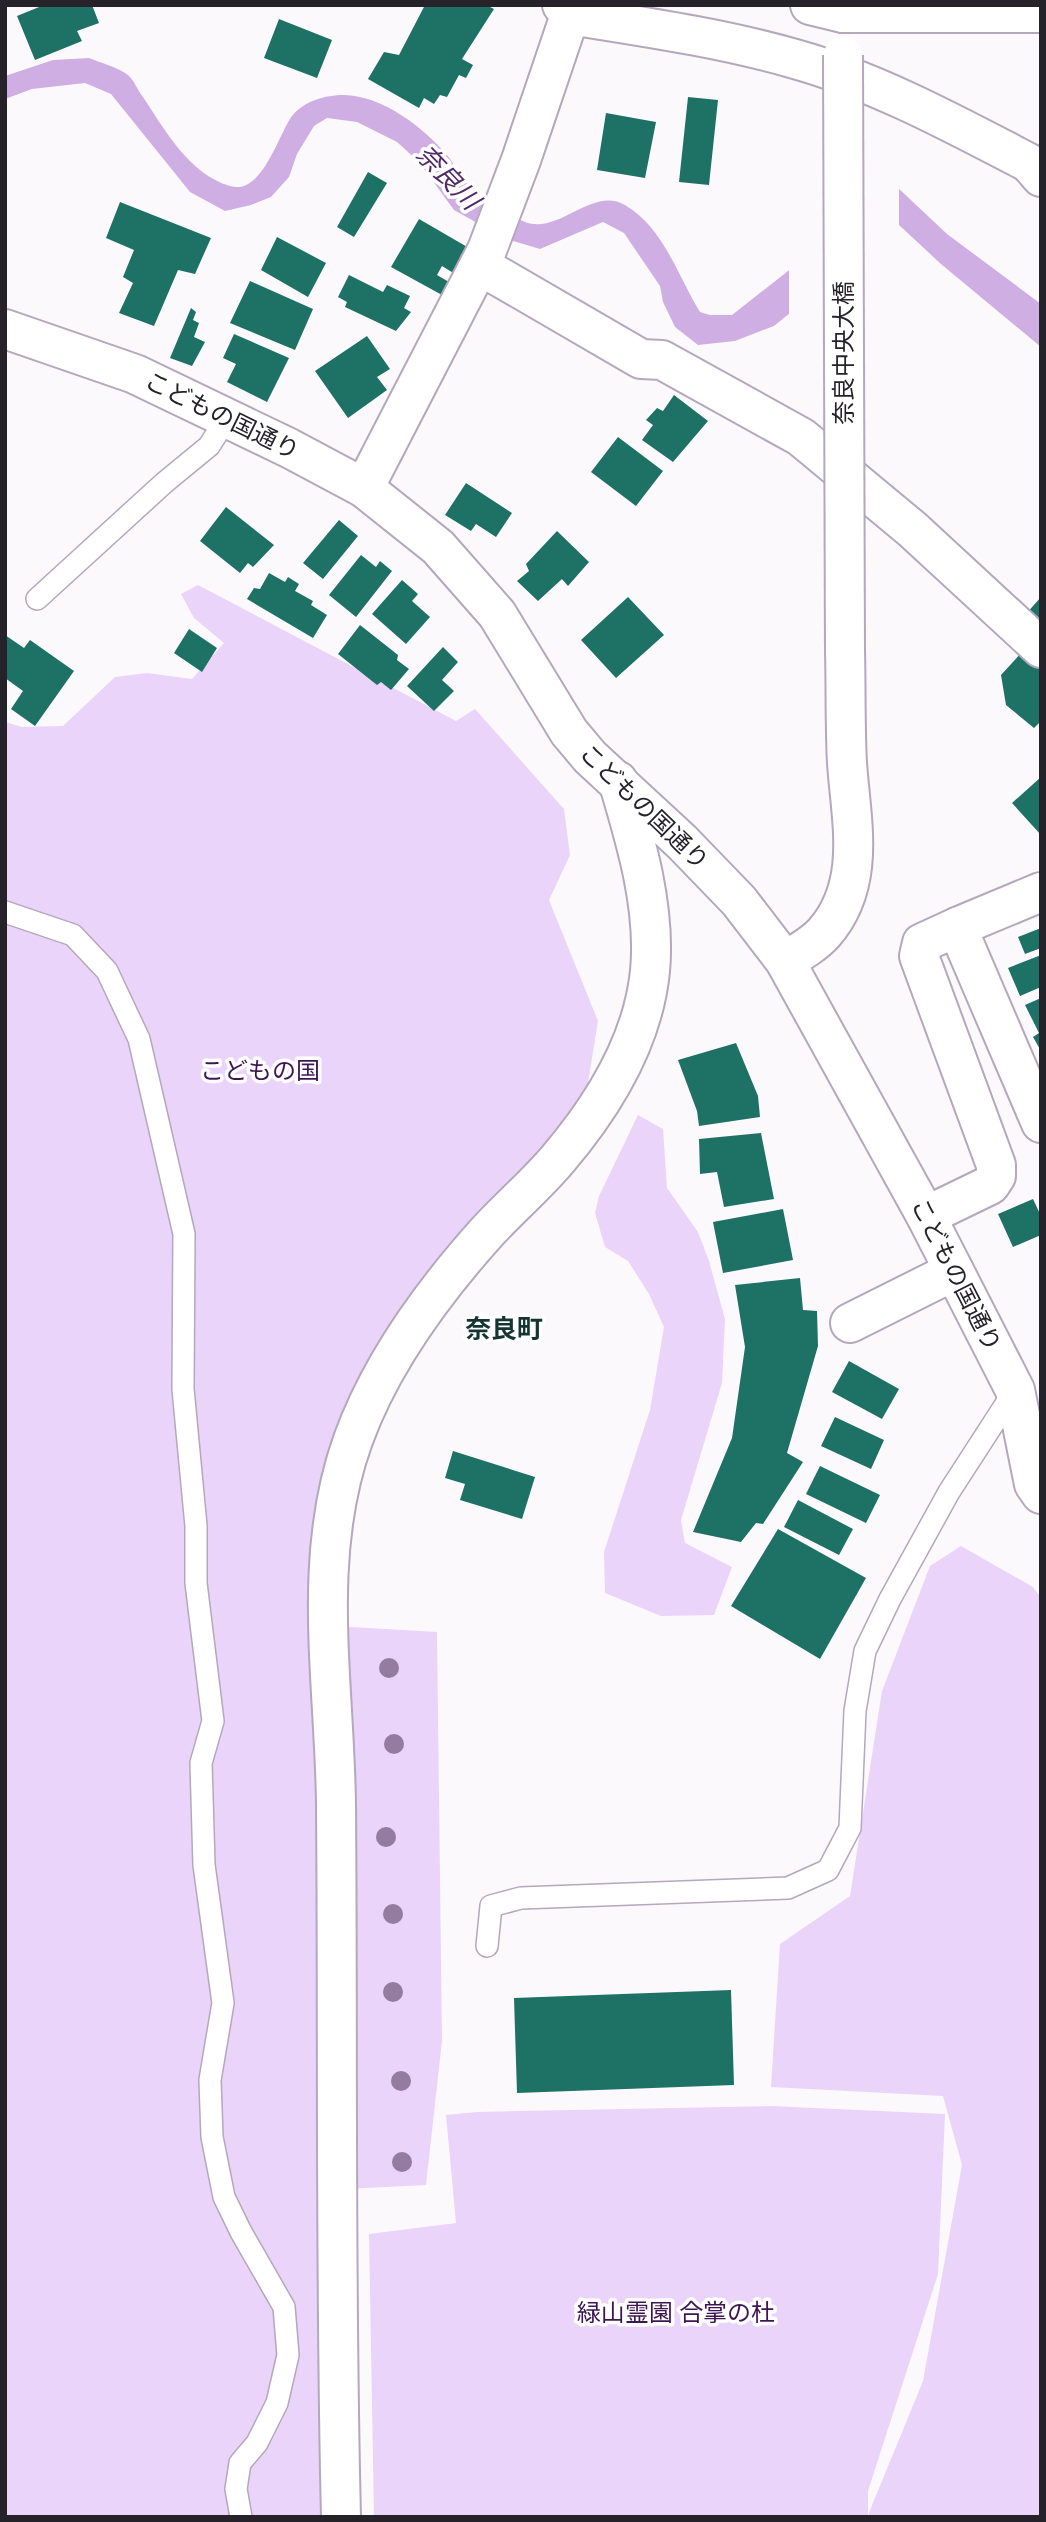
<svg xmlns="http://www.w3.org/2000/svg" width="1046" height="2522" font-family="Roboto,'Noto Sans JP',sans-serif">
<style>
.green{fill:#ead4f9}
.water{fill:#cfafe3}
.pier{fill:#fcf9fd}
.building{fill:#1e7165}
.lines{fill:none;stroke-linecap:round;stroke-linejoin:round}
.service-casing{stroke:#b4a8bc;stroke-width:24}
.minor-casing{stroke:#b4a8bc;stroke-width:42}
.tertiary-casing{stroke:#b4a8bc;stroke-width:42}
.secondary-casing{stroke:#b4a8bc;stroke-width:42}
.service{stroke:#fff;stroke-width:21}
.minor{stroke:#fff;stroke-width:38}
.tertiary{stroke:#fff;stroke-width:38}
.secondary{stroke:#fff;stroke-width:38}
.tertiary-bridge-casing{stroke:#b4a8bc;stroke-width:42;stroke-linecap:butt}
.tertiary-bridge{stroke:#fff;stroke-width:38}
.tree{fill:#947ca0}
.labels{text-anchor:middle;stroke-width:7;stroke-linejoin:round;paint-order:stroke}
.street-label{font-size:24px;fill:#26222a;stroke:#fff}
.park-label{font-size:24px;fill:#3e1553;stroke:#fff}
.water-label{font-size:26px;font-style:italic;fill:#522a68;stroke:#fff}
.neighbourhood-label{font-size:26px;font-weight:bold;fill:#143530;stroke:#fff}
</style>
<rect width="100%" height="100%" fill="#fcf9fd"/>
<!-- green -->
<path class="green" d="M198,585L456,721L475,709L564,809L570,855L549,900L598,1021L585,1101L345,1439L317,1625L437,1632L442,2041L426,2185L326,2190L345,2517H5V722L22,727L63,726L115,677L147,673L192,679L224,643L194,618L181,594Z
M638,1115L663,1129L667,1188L698,1232L709,1261L725,1319L722,1383L681,1520L685,1543L732,1567L714,1615L661,1616L605,1593L604,1552L650,1410L664,1327L649,1294L628,1261L605,1247L595,1213L599,1196Z
M961,1546L1033,1587L1041,1598V2517H374L369,2234L456,2223L446,2115L477,2112L771,2106L945,2114L938,2274L868,2491V2515L923,2381L962,2165L943,2096L771,2087L780,1944L850,1896L882,1691L930,1566Z"/>
<!-- water -->
<path class="water" d="M89,58C101,63 118,67 128,75C134,80 138,91 143,97C165,130 189,174 230,186C262,196 278,135 292,116C304,101 325,95 344,95C383,96 423,127 447,155C458,169 465,184 479,197C490,207 511,216 525,222C559,235 592,186 625,205C663,227 678,276 700,312L710,315H732L896,186L947,234L1041,304V347L941,264L899,225L774,326L735,341L698,345L675,327L663,302L660,286L624,233L603,222L540,249L506,239L454,210L419,162L397,142L357,122L327,118L314,126L297,154L289,177L271,197L251,205L225,211L190,192L111,94L85,83L32,89L5,99V76L53,60Z"/>
<!-- pier -->
<path class="pier" d="M895,183L899,184V230L789,318V265Z"/>
<!-- building -->
<path class="building" d="M44,5H92L99,23L77,31L82,41L35,60L17,16Z
M425,5H486L494,9L462,59L473,65L466,78L459,75L447,97L440,95L434,104L424,98L419,108L368,79L384,52L399,55Z
M279,19L332,40L317,78L264,58Z
M688,97L718,100L709,185L679,182Z
M606,113L656,122L645,178L597,170Z
M368,172L387,183L354,237L337,227Z
M120,202L211,238L195,274L178,270L154,326L119,313L133,283L123,277L134,250L106,238Z
M419,219L469,248L455,274L442,266L437,275L449,282L442,295L391,267Z
M277,237L326,263L308,297L261,270Z
M349,275L383,292L387,285L410,296L404,308L411,312L396,331L345,307L347,302L338,297Z
M250,281L313,309L295,350L230,323Z
M191,308L196,312L193,320L199,323L194,337L205,342L192,366L170,358Z
M234,334L289,358L267,402L227,382L236,364L223,358Z
M367,336L390,369L377,377L387,390L348,418L315,371Z
M674,395L708,421L673,462L642,440L653,425L646,420L657,408L663,411Z
M618,437L663,471L636,506L591,472Z
M466,483L512,513L496,537L476,524L471,531L445,515Z
M226,507L274,545L253,567L248,563L240,573L200,541Z
M339,520L358,536L323,579L303,563Z
M557,531L589,562L568,586L562,579L538,601L517,581L529,571L526,564Z
M361,555L376,567L380,561L392,571L356,617L329,595Z
M269,573L285,582L288,577L299,584L295,591L313,601L311,605L327,615L313,638L247,599L254,588L260,589Z
M402,580L418,594L412,601L430,617L406,644L372,614Z
M628,597L664,635L616,678L581,640Z
M1041,597V629L1025,615Z
M360,625L398,655L397,660L409,669L391,690L381,682L377,685L338,654Z
M189,629L217,648L202,672L174,653Z
M5,635L24,648L30,640L74,671L35,726L11,709L23,691L5,678Z
M443,647L458,662L442,680L454,691L434,711L407,686Z
M1022,652L1041,667V721L1034,728L1006,705L1001,675Z
M1041,777V835L1012,803Z
M1041,928V948L1025,954L1018,937Z
M1041,955V987L1020,996L1008,968Z
M1041,998V1051L1033,1037L1039,1033L1025,1005Z
M736,1043L758,1096L760,1117L699,1126L697,1111L678,1060Z
M761,1133L774,1199L724,1207L717,1172L700,1174L699,1139Z
M1033,1199L1041,1216V1235L1013,1247L998,1214Z
M783,1209L793,1260L723,1273L713,1222Z
M800,1278L803,1310L817,1311L818,1346L787,1453L803,1462L763,1524L756,1523L741,1542L693,1532L732,1438L745,1347L735,1285Z
M849,1361L899,1389L882,1419L832,1392Z
M835,1417L884,1440L871,1469L821,1446Z
M453,1451L535,1477L522,1519L460,1500L465,1484L445,1478Z
M820,1466L880,1495L866,1523L806,1494Z
M798,1500L853,1529L839,1555L784,1527Z
M778,1529L866,1578L820,1659L731,1606Z
M731,1990L734,2085L517,2093L514,1998Z"/>
<g class="lines">
<!-- service casing -->
<g class="service-casing">
<path id="service" d="M37,599L164,483L209,446L227,418
M5,912L73,935L107,971L139,1039L184,1234L183,1389L196,1526V1583L213,1721L201,1763L204,1865L223,2003L210,2080L212,2137L224,2197L241,2232L284,2307L288,2355L277,2403L257,2443L240,2463L236,2489L241,2517
M487,1946L491,1906L521,1898L788,1888L828,1870L850,1828L855,1711L865,1651L890,1599L949,1492L1015,1390"/>
</g>
<!-- minor casing -->
<g class="minor-casing">
<path id="minor" d="M562,5L570,15C645,27 722,38 795,59C877,82 954,124 1029,163L1041,177
M810,5L843,13
M479,265L641,359L662,360L801,437L912,529L1041,648
M364,488L487,250L521,160L570,15
M926,1216L990,1185L996,1176V1165L919,956L922,943L957,927L1041,1123
M850,1323L954,1271
M341,2517C335,2280 338,2043 336,1806C335,1684 310,1559 353,1440C380,1365 434,1291 487,1232C510,1207 536,1185 558,1159C603,1106 643,1042 650,971C656,908 636,841 618,781"/>
</g>
<!-- tertiary casing -->
<g class="tertiary-casing">
<path id="tertiary" d="M843,13H1041
M957,927L1041,892
M785,961C798,953 813,945 824,933C867,884 851,821 847,763C845,726 846,688 845,651"/>
</g>
<!-- secondary casing -->
<g class="secondary-casing">
<path id="secondary" d="M5,329L135,374L289,448L364,488L438,547L497,614L569,732L590,757L682,842L739,901L785,961L926,1216L1015,1390L1034,1484L1041,1494"/>
</g>
<!-- service -->
<use href="#service" class="service"/>
<!-- minor -->
<use href="#minor" class="minor"/>
<!-- tertiary -->
<use href="#tertiary" class="tertiary"/>
<!-- secondary -->
<use href="#secondary" class="secondary"/>
<!-- tertiary-bridge casing -->
<g class="tertiary-bridge-casing">
<path id="tertiary-bridge" d="M843,55L845,651"/>
</g>
<!-- tertiary-bridge -->
<use href="#tertiary-bridge" class="tertiary-bridge"/>
</g>
<!-- trees -->
<g class="tree">
<circle cx="389" cy="1668" r="10"/>
<circle cx="394" cy="1744" r="10"/>
<circle cx="386" cy="1837" r="10"/>
<circle cx="393" cy="1914" r="10"/>
<circle cx="393" cy="1992" r="10"/>
<circle cx="401" cy="2081" r="10"/>
<circle cx="402" cy="2162" r="10"/>
</g>
<g class="labels">
<!-- street labels -->
<g class="street-label">
<text transform="translate(844 353) rotate(-90)" y="8">奈良中央大橋</text>
<text transform="translate(222 416) rotate(26)" y="8">こどもの国通り</text>
<text transform="translate(644 807) rotate(44)" y="8">こどもの国通り</text>
<text transform="translate(956 1275) rotate(63)" y="8">こどもの国通り</text>
</g>
<!-- park labels -->
<g class="park-label">
<text x="260" y="1079">こどもの国</text>
<text x="676" y="2321">緑山霊園 合掌の杜</text>
</g>
<!-- water labels -->
<g class="water-label">
<text transform="translate(448 177) rotate(46)" y="9">奈良川</text>
</g>
<!-- neighbourhood labels -->
<g class="neighbourhood-label">
<text x="504" y="1338">奈良町</text>
</g>
</g>
<!-- border -->
<rect width="1046" height="2522" fill="none" stroke="#26222a" stroke-width="14"/>
</svg>
